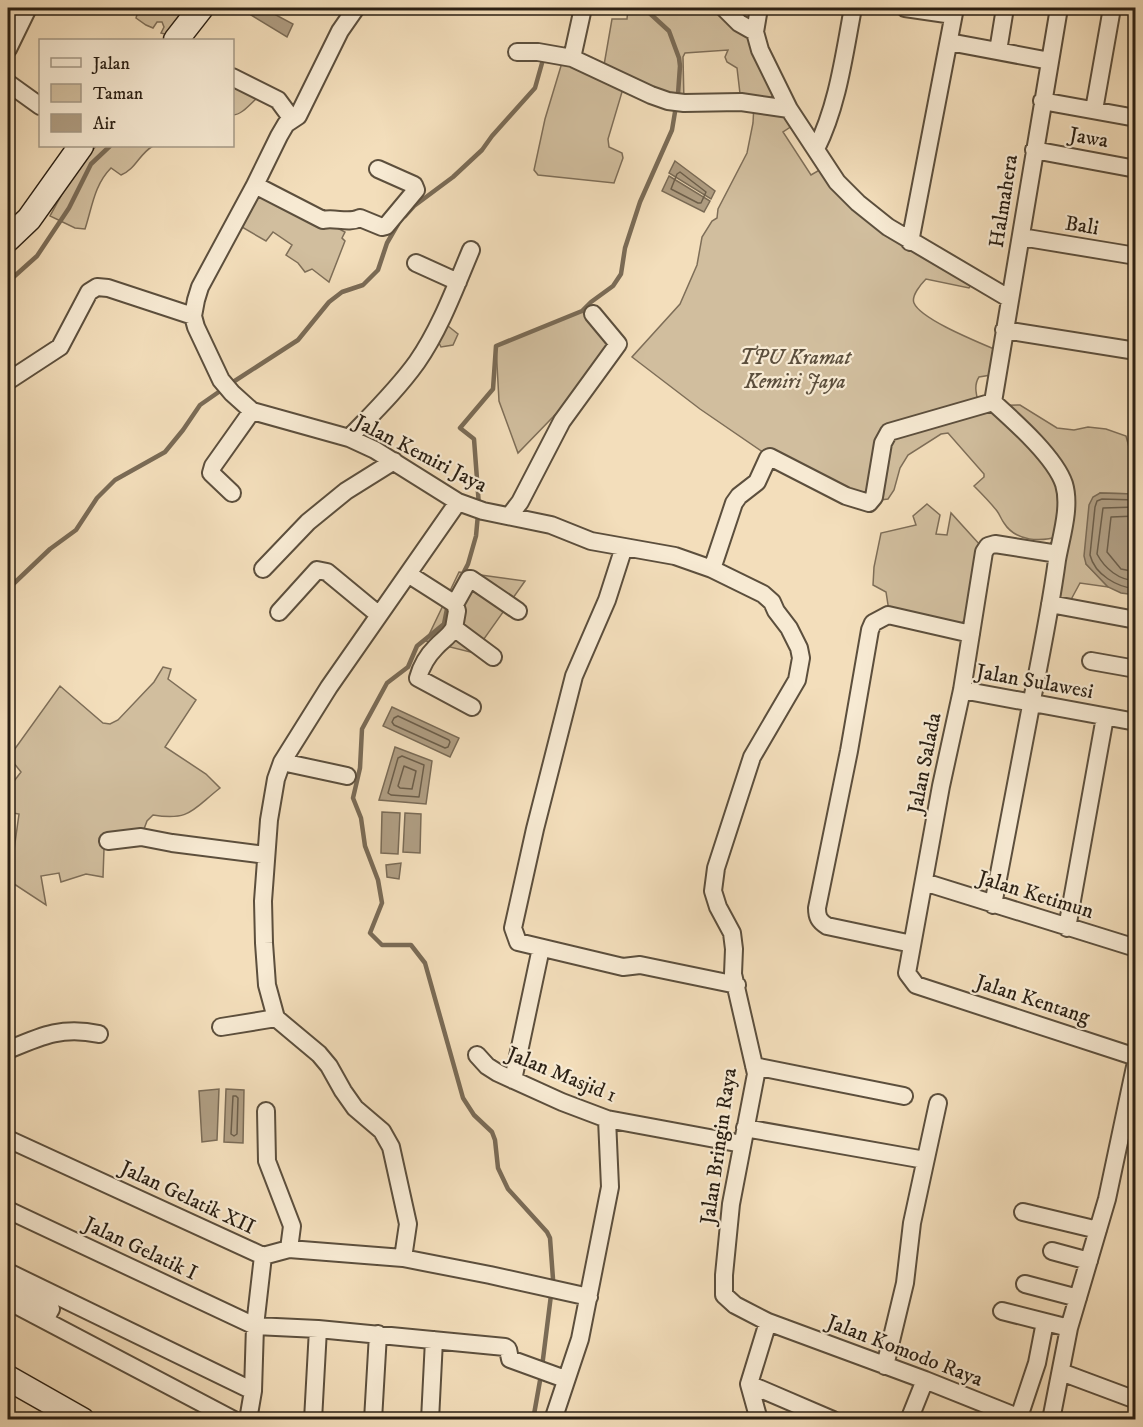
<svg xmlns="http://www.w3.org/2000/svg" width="1143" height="1427" font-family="'IM FELL DW Pica',serif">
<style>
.green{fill:#d1be9e;stroke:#7e6e58;stroke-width:1.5}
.water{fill:#af9d82;stroke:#7a6b56;stroke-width:1.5}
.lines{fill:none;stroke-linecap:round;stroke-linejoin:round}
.shore{stroke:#6c5e4a;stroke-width:1.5}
.stream{stroke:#7a6b56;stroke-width:4.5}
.street-casing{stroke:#5c4f3d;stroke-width:20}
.secondary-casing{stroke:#2a1f13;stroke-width:27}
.street{stroke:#f7ead3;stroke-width:16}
.secondary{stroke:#f7ead3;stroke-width:24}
.labels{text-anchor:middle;stroke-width:4.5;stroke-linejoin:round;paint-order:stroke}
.street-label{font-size:21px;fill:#2a1f13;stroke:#f7ead3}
.park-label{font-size:21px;font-style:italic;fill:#5c4f3d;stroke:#f7ead3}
</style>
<rect width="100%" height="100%" fill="#f3debb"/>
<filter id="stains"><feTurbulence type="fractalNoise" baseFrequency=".00333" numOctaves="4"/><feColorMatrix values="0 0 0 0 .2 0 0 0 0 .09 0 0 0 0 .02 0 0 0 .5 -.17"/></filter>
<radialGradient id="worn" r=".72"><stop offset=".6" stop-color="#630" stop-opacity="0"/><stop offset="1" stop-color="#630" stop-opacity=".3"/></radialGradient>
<!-- green -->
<path class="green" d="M139,8H190L168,35L161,33L164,27L162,22H157L153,28L146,25L136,18Z
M628,8H759L756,20L795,124L783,132L811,175L823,168L837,182L974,281L969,288L926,279C921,284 911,296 914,303C921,320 983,344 1001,352L997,374L979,377C973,386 977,396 979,406L1020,405L1057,428L1074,430L1088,427L1106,429L1126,436L1129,447L1135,453V494L1100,493L1086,564L1108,587L1080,583L1067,607L1050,604L1060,536C1041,542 1016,542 1004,523C1001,519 1000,515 997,511C990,502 982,494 974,486L984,477V474L948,433L941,434L908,455L900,468L894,490L888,499L872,501L770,457L700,409L632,357L680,304L697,265L702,237L712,221L717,218L718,209L747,153L753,123L754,104L741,102L737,68L727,62L725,57L728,50L685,53L683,57L684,103L622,81V92L608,139L609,147L622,153L623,158L614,183L538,175L534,170L545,119L564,56L603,71L612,19H627Z
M232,77L263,93C253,100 243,115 233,115Z
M96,146H153C139,154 136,169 121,175L111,168C94,185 92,208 85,229L75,228L50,216L72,176Z
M255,185L345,232L342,238L345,241L329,282L312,269L305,272L298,263L286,255L292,245L273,232L266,241L235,223Z
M582,311L615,353L518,453L499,401L496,346Z
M448,326L458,334L453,345L441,347L437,339Z
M927,504L940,515L936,534L947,535L951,513L981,546L975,609L959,626L889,611L886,592L873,585L874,567L881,533L916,525L913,516Z
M459,572L525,581L474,653L426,641Z
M163,667L171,669L168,679L196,700L165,747L206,774L220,788C192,810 190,821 153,815L147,821L141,837L108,841L104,849L103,877L86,874L61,882L59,873L41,876L46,905L8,880V849L14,850L19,814L8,812V789L21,772L9,757L60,686L103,723L110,724L118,720L154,682Z"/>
<!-- water -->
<path class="water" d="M255,8H263L293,24L287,37L251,15Z
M675,161L715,191L711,199L669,173Z
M669,176L710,201L704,212L662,191Z
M1100,493L1135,494V595L1121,593L1108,587L1086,564L1084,556L1089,505L1093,497Z
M392,707L459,738L450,757L383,726Z
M395,747L432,761L426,804L379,800Z
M382,812L400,813L398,854L381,853Z
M405,813L421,814L420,853L403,852Z
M401,863L399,879L387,877L386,865Z
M219,1089L217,1140L202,1142L199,1091Z
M226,1089L244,1090L243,1143L224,1142Z"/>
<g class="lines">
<!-- shore -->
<path class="shore" d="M680,172L706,192L701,203H698L671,189L677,174Z
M1136,500L1102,499L1097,501L1095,507L1090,555C1095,575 1117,587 1136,589
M1136,507L1103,508L1097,554C1105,569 1119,580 1136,581
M1136,516L1111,517L1107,552L1121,569L1136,572
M398,716L449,740L450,742L448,747L445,748L394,725L392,722L394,718Z
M402,756L424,765L419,797L391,795L388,793L398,758Z
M404,766L416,771L412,789L400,788L398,786Z
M233,1096H236L238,1098L237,1134L234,1136L231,1134Z"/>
<!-- stream -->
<path class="stream" d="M405,216L414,206L453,177L482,150L492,136L535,88L544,56
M8,282L37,256L69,208L91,164L110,146
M230,384L298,340L329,302L342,292L363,285L378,270L387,243L398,224
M479,506L474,439L460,428L493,389L496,346L582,311L591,302L613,286L621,274L625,248L640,202L672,130L678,94L680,66L679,58L669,31L644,8
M8,589L50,549L76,530L97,498L115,480L165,452L183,430L200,405L223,389
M451,597L468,564L476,536L478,514
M448,604L444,624L417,646L408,667L387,683L362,729L360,768L353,798L361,818L365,846L378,880L382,903L370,933L382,945H411L425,963L463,1098L474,1115L492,1132L495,1140L498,1168L508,1189L547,1232L550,1238L553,1279L542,1367
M533,1420L541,1375"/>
<!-- street casing -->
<g class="street-casing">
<path id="street" d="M356,8L340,31L298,116L286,124L279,136L255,185L200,287L196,300L193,316L196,327L221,380L232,393L252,411L349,438L375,450L458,502L483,511L551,525L591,541L675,556L712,569L763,594L772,602L776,611L789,628L799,648L801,658L797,680L752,757L716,868L713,891L718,907L732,933L734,949L733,974L756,1074L731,1204L724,1275V1295L735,1305L768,1322L925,1380L1025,1420
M724,8L739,23L755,32
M759,8L755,32L760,50L789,109L837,182L858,203L888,227L1010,299
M905,8L953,15
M949,42L1050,61
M8,49L28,8
M998,51L1005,8
M517,52H538L572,58L651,95L668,101L684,103L741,102L789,109
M572,58L583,8
M232,77L278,100L292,119
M8,83L40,106
M1042,101L1136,118
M1094,110L1112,8
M816,149C838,105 844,55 853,8
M1034,150L1136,169
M255,185L323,220C335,217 348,224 360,218L382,227L386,226L416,190L414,185L378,169
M1021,237L1136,256
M910,242L955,8
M416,263L458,282
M1004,330L1136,351
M8,381L60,347L89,292L97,287L108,288L193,316
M993,402C1014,421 1055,457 1064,484C1071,507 1061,537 1057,560C1051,605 1042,650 1033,695C1020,765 1007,835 993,905
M993,402L1059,8
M349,438C372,414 397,390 417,362C440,329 455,288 471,250
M232,493L211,473L213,466L252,411
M510,515L520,502L562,421L618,344L593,314
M624,547L607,600L574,676L535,829L513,928L518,942L623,967L640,965L737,985
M1058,554L995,544L988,546L984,552L962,690L941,786L907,973L916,985L1136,1057
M263,569L308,522L346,491L394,461
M712,569L734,503L739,496L757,482L768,458L770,457L846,496L869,503L874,497L883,443L889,432L993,402
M408,574L455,604L457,611L454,628L493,657
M455,604L469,579H471L518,611
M1050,604L1136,620
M279,612L317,570L327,572L379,615
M454,628C449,637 442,640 436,647C428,655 421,667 418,678L472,707
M1091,661L1136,669
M962,690L1136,722
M282,762L347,776
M108,841L141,837L172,843L266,855
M924,882L1136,948
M1067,928L1105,717
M912,944L827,926C819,921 817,917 817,908L849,751L870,630L873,623L888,615L971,634
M221,1027L276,1018
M8,1050C41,1036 62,1026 99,1034
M477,1055L487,1066L498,1073L562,1102L607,1119L742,1144
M754,1066L904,1096
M513,1080L541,948
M266,1111L267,1161L292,1226L289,1249
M745,1128L925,1160
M8,1139L263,1256L289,1249L403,1258L490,1275L589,1297
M8,1210L255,1326L318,1329L505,1347L508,1349L510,1359L565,1379
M1023,1212L1098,1230
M1052,1251L1089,1261
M403,1258L408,1224L391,1147L382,1131L355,1108L343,1091L329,1066L319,1054L276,1018L267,985L264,943L263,901L269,820L276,779L282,762L329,687L458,502
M8,1272L253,1391
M1025,1284L1078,1298
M8,1288L51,1309L45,1320
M8,1301L234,1420
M1002,1311L1069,1328
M885,1366L905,1283L912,1223L938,1103
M1061,1372L1136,1400
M749,1384L833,1420
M1019,1417L1037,1363L1045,1322
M248,1420L253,1391L255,1326L263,1256
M313,1420L318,1329
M373,1420L378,1334
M430,1420L434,1340
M553,1420L580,1339L610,1187L607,1119
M759,1420L749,1384L768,1322
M909,1420L925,1380
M1051,1420L1069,1328L1107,1199L1136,1062"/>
</g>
<!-- secondary casing -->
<g class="secondary-casing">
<path id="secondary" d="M176,40L201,8
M8,239L29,219L81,146
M8,1378L82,1420"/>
</g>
<!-- street -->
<use href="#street" class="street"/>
<!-- secondary -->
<use href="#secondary" class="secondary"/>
</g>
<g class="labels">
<!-- street labels -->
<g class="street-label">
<text transform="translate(1089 137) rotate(10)" y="7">Jawa</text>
<text transform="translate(1003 201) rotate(-81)" y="7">Halmahera</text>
<text transform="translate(1082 225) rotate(9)" y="7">Bali</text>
<text transform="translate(421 453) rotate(27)" y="7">Jalan Kemiri Jaya</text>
<text transform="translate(1035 681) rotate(10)" y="7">Jalan Sulawesi</text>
<text transform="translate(924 763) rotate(-79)" y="7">Jalan Salada</text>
<text transform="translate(1036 894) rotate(17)" y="7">Jalan Ketimun</text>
<text transform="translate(1033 999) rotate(18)" y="7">Jalan Kentang</text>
<text transform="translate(562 1074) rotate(22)" y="7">Jalan Masjid 1</text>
<text transform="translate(718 1146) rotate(-82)" y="7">Jalan Bringin Raya</text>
<text transform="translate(188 1197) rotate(25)" y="7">Jalan Gelatik XII</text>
<text transform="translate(141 1248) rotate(25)" y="7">Jalan Gelatik I</text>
<text transform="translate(905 1350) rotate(21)" y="7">Jalan Komodo Raya</text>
</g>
<!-- park labels -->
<g class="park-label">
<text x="795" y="364">TPU Kramat<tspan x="795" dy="24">Kemiri Jaya</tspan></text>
</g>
</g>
<!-- margin -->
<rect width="1143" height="1427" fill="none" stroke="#f3debb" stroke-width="30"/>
<rect x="9" y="9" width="1125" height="1409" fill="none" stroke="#2a1f13" stroke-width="3"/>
<rect x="15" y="15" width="1113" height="1397" fill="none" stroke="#2a1f13" stroke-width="1.5"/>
<!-- legend -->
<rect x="39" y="39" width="195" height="108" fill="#f7ead3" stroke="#a59986" stroke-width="1.5"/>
<rect x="51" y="58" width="30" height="9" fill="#f7ead3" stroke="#a59986" stroke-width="1.5"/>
<text x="93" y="69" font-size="18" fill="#2a1f13">Jalan</text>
<rect x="51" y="84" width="30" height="18" fill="#d1be9e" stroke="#a59986" stroke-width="1.5"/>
<text x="93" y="99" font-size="18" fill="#2a1f13">Taman</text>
<rect x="51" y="114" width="30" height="18" fill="#af9d82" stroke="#a59986" stroke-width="1.5"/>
<text x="93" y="129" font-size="18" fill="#2a1f13">Air</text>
<rect width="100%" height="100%" filter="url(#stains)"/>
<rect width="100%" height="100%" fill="url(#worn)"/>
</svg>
